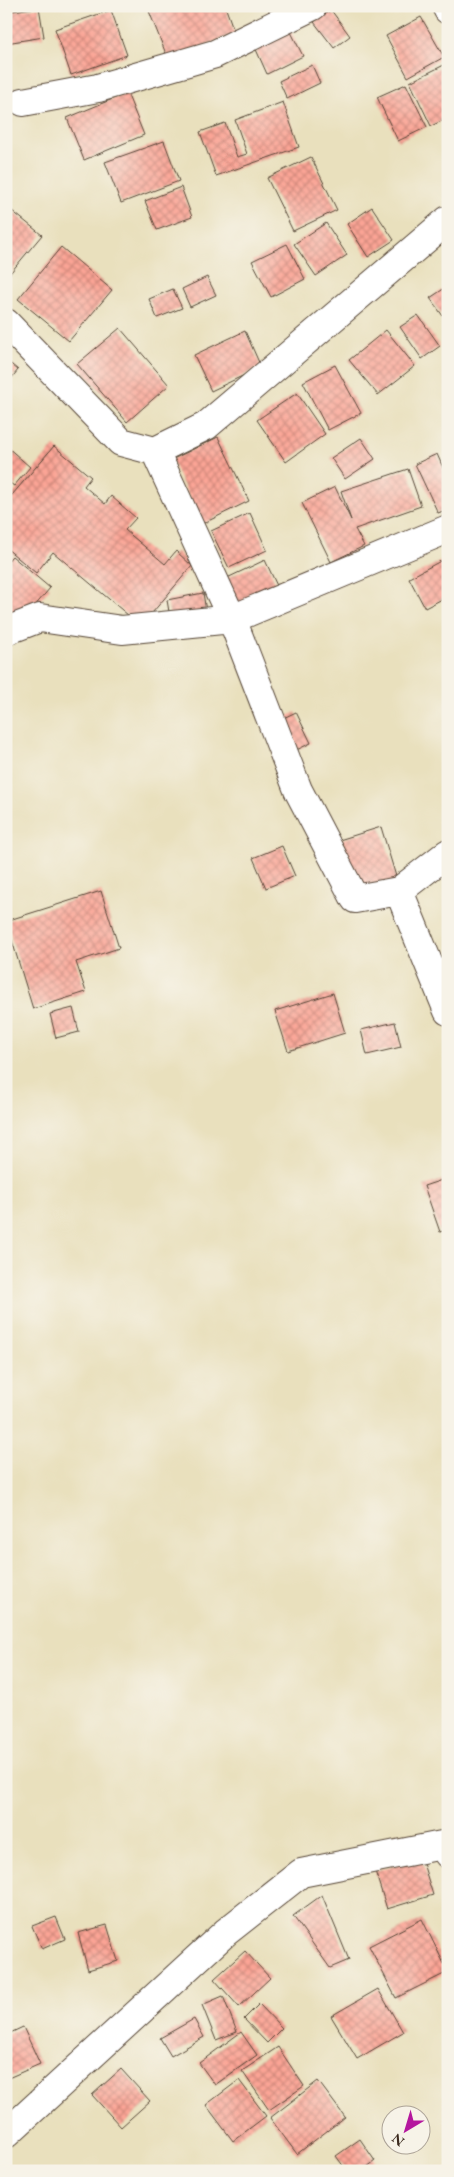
<svg xmlns="http://www.w3.org/2000/svg" width="454" height="2177" font-family="'EB Garamond',serif">
<style>
.building{fill:url(#building-cross-hatch)}
.lines{fill:none;stroke-linecap:round;stroke-linejoin:round}
.minor-casing{stroke:#554536;stroke-width:30}
.minor{stroke:#fff;stroke-width:28}
</style>
<defs>
<pattern id="building-cross-hatch" width="8" height="8" patternUnits="userSpaceOnUse" patternTransform="scale(1.25)"><rect width="8" height="8" fill="#fba495"/><path d="M0 0l8 8M0 8l8-8" fill="none" stroke="#cc8679"/></pattern>
</defs>
<rect width="100%" height="100%" fill="#f7f3e8"/>
<filter id="ink" filterUnits="userSpaceOnUse"><feTurbulence type="fractalNoise" baseFrequency=".02" numOctaves="2"/><feDisplacementMap in="SourceGraphic" scale="10" xChannelSelector="R" yChannelSelector="G"/><feConvolveMatrix kernelMatrix="1 2 1 2 8 2 1 2 1" color-interpolation-filters="sRGB"/></filter>
<filter id="wash" filterUnits="userSpaceOnUse"><feTurbulence type="fractalNoise" baseFrequency=".0096" numOctaves="4" result="noise"/><feDisplacementMap in="SourceGraphic" scale="20" xChannelSelector="R" yChannelSelector="G"/><feGaussianBlur stdDeviation="1.12" result="paint"/><feColorMatrix in="noise" values="0 0 0 0 0 0 0 0 0 0 0 0 0 0 0 0 0 1.4 0 .05"/><feComposite in="paint" operator="in"/></filter>
<g filter="url(#wash)">
<rect width="100%" height="100%" fill="#e9e0bd"/>
<g id="blocks">
<!-- building -->
<path class="building" d="M147,6H225L235,34L168,59Z
M39,7L44,37L6,43V12Z
M111,10L127,55L71,75L55,29Z
M331,10L350,36L334,48L314,22Z
M421,17L444,57L408,77L386,36Z
M289,28L303,56L267,74L254,45Z
M448,63V118L431,126L410,82Z
M312,65L320,83L287,99L279,81Z
M406,84L427,127L398,141L377,97Z
M127,93L144,135L84,160L67,118Z
M283,102L299,147L216,176L200,132L225,123L237,157L247,154L235,120Z
M164,141L179,181L121,203L105,162Z
M311,157L337,210L293,231L267,178Z
M181,187L192,217L157,230L145,201Z
M6,206L42,235L6,278Z
M372,207L394,240L368,257L347,224Z
M326,223L347,255L316,276L294,244Z
M287,244L305,279L271,297L252,261Z
M61,247L112,290L69,341L18,299Z
M207,277L216,295L190,307L182,289Z
M448,286V323L430,298Z
M173,289L182,308L157,318L149,299Z
M418,315L440,346L422,359L400,327Z
M120,328L169,385L127,422L77,364Z
M386,330L415,366L378,395L349,360Z
M245,331L261,367L211,391L194,355Z
M6,360L18,370L6,385Z
M335,365L361,413L328,430L303,382Z
M297,393L325,434L286,462L257,420Z
M218,437L249,501L202,524L171,460Z
M361,438L375,459L345,479L331,458Z
M6,446L30,467L14,486L6,480Z
M54,446L91,477L84,486L105,504L111,496L136,518L125,530L165,564L176,551L192,566L141,626L53,552L36,573L6,548V502Z
M437,454L448,479V509L438,513L415,464Z
M408,469L421,506L355,529L364,546L331,562L302,503L335,487L351,520L341,491Z
M250,513L267,550L229,568L211,531Z
M12,556L50,588L6,640V563Z
M448,557V596L425,608L409,578Z
M265,560L285,603L246,622L225,579Z
M203,593L209,629L173,635L167,600Z
M296,712L311,743L286,755L271,724Z
M381,827L401,893L356,906L336,841Z
M282,846L295,876L266,888L253,858Z
M101,891L119,948L76,962L86,992L33,1009L6,921Z
M333,993L345,1033L288,1051L275,1011Z
M73,1008L79,1032L56,1038L50,1014Z
M395,1022L401,1047L367,1055L361,1030Z
M448,1178V1229L440,1232L424,1186Z
M421,1857L433,1895L387,1909L375,1871Z
M322,1895L349,1960L330,1968L293,1916Z
M56,1917L65,1939L42,1949L32,1926Z
M422,1919L448,1972L396,1998L369,1946Z
M107,1925L118,1961L88,1970L78,1933Z
M245,1951L270,1978L239,2007L214,1979Z
M378,1989L403,2032L357,2059L331,2016Z
M223,1996L237,2032L216,2040L202,2005Z
M259,2004L282,2028L267,2043L244,2019Z
M194,2019L204,2037L171,2056L160,2038Z
M23,2027L40,2064L6,2079V2035Z
M241,2032L257,2055L215,2085L199,2063Z
M278,2047L304,2086L269,2110L242,2071Z
M121,2069L150,2101L121,2127L92,2095Z
M239,2080L266,2116L233,2141L206,2105Z
M318,2081L345,2117L297,2154L270,2118Z
M360,2139L375,2161L362,2171H347L336,2156Z"/>
</g>
</g>
<g filter="url(#ink)">
<use href="#blocks" fill-opacity="0" stroke="#554536" stroke-width="1"/>
<g class="lines">
<!-- minor casing -->
<g class="minor-casing">
<path id="minor" d="M446,6L448,10
M23,102L98,88L215,54L313,6
M6,323L121,442L155,451L206,426L448,220
M155,451L232,619L448,529
M6,631L40,618L122,630L232,619L298,790L355,899L399,891L448,1011
M399,891L448,853
M6,2134L226,1932L301,1873L442,1845L448,1854"/>
</g>
<!-- minor -->
<use href="#minor" class="minor"/>
</g>
</g>
<!-- margin -->
<rect width="454" height="2177" fill="none" stroke="#f7f3e8" stroke-width="25"/>
<!-- north arrow -->
<g transform="translate(406 2130) rotate(218)"><circle r="24" fill="#f7f3e8" stroke="#aca397"/>
<path d="M0-4L9 19L0 12L-9 19Z" fill="#b5179e"/>
<text y="-8" font-size="14" font-weight="bold" text-anchor="middle" fill="#3b2a1e">N</text>
</g>
</svg>
